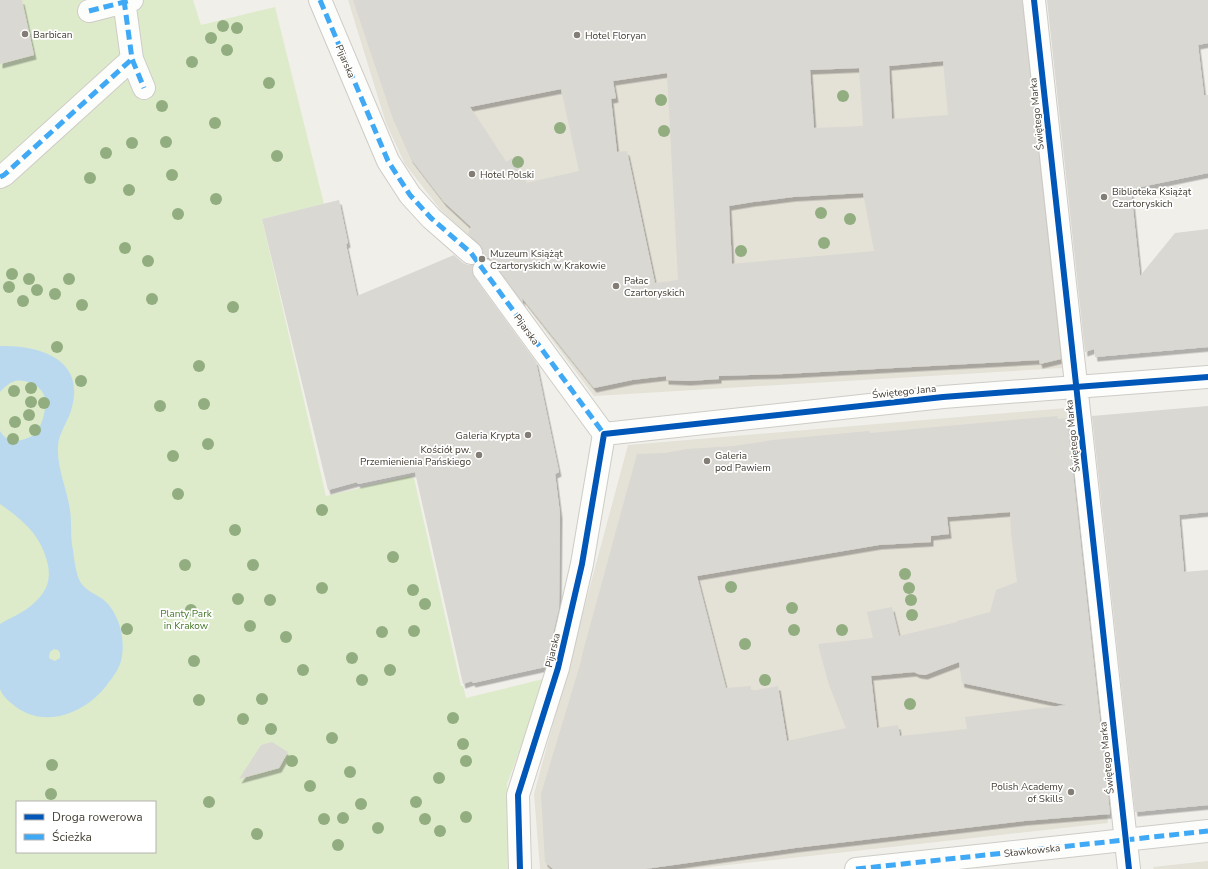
<svg xmlns="http://www.w3.org/2000/svg" width="1208" height="869" font-family="'Nunito Sans',sans-serif">
<style>
.residential{fill:#e4e1d7}
.green{fill:#ddebca;fill-rule:evenodd}
.water{fill:#bad9ee;fill-rule:evenodd}
.building{fill:#dad8d2;fill-rule:evenodd;filter:url(#shadow)}
.lines{fill:none;stroke-linecap:round;stroke-linejoin:round}
.pedestrian-casing{stroke:#ceccc7;stroke-width:24}
.minor-casing{stroke:#ceccc7;stroke-width:24}
.pedestrian{stroke:#fdfdfc;stroke-width:22}
.minor{stroke:#fdfdfc;stroke-width:22}
.quiet{stroke:#3fa9f5;stroke-width:5;stroke-dasharray:10 5;stroke-linecap:butt}
.cycleway-casing{stroke:#fff;stroke-width:8}
.cycleway{stroke:#0057b8;stroke-width:6}
.tree{fill:#92ae80}
.poi-dot{fill:#827d75;stroke:#fff;stroke-width:1.5}
.labels{text-anchor:middle;stroke-width:3.5;stroke-linejoin:round;paint-order:stroke}
.poi-label{font-size:10px;fill:#464036;stroke:#fff;text-anchor:start}
.street-label{font-size:10px;fill:#464036;stroke:#fff}
.park-label{font-size:10px;fill:#457829;stroke:#fff}
</style>
<defs>
<filter id="shadow"><feDropShadow dx="2.5" dy="4.5" stdDeviation="0" flood-color="#0004"/></filter>
</defs>
<rect width="100%" height="100%" fill="#f0efea"/>
<!-- residential -->
<path class="residential" d="M348,0H1022L1062,368L594,396L486,252L440,209L405,164L386,123Z
M1066,408L1108,823L691,869H540L534,794L628,445Z
M1208,861V869H1154L1153,867Z"/>
<!-- green -->
<path class="green" d="M0,0H193L201,25L275,7L324,204L262,219L326,496L410,476L414,478L461,686H463L466,698L547,678L507,784L510,869H0ZM17,802H155V852H17Z"/>
<!-- water -->
<path class="water" d="M0,346C38,345 85,358 72,407C69,421 58,433 58,447C57,469 67,489 70,510C72,523 70,537 73,550C74,558 76,576 81,583C86,591 98,595 105,601C120,615 126,641 121,661C119,668 114,676 109,682C89,711 48,730 16,707C11,703 2,696 0,689C0,684 0,676 0,670C0,655 0,640 0,624C11,617 24,613 34,603C46,592 51,582 48,565C42,536 23,520 0,504V431C9,446 23,441 36,434C42,424 48,407 44,395C40,385 25,379 15,381C9,383 4,387 0,392ZM54,649L58,650L60,653V658L55,661L50,659L49,657L50,652Z"/>
<!-- building -->
<path class="building" d="M0,0H22L34,55L0,64Z
M353,0H1022L1061,359L1040,364L1039,360L784,374L719,376V379L688,381L666,380V376L632,380L594,388L522,298L523,303L494,263L489,258H482L483,249L479,244L468,234L471,227L444,202L411,159L392,116ZM943,61L948,115L892,119L889,66ZM859,68L863,126L814,128L810,70ZM667,73L678,280L655,283L627,151L617,152L611,99L616,98L613,81ZM561,89L579,171L526,183L512,158L506,162L470,107ZM863,193L874,251L732,264L729,206L753,202L793,197Z
M1047,0H1208V43L1198,45L1204,95H1208V173L1131,189L1140,276L1175,233L1208,229V347L1095,357L1094,349L1085,352Z
M339,200L348,243L346,244L357,296L454,255L463,263L468,265H473L472,271L474,277L536,362L559,472L555,474L560,514L559,608L545,667L473,683L472,681L463,684L415,472L358,484L357,482L328,490L262,219Z
M1208,406V512L1179,515L1184,572L1208,570V805L1135,812L1092,416Z
M1057,416L1058,419L1067,418L1110,814L1024,821L795,848L645,869H553L545,862L541,794L582,658L581,659L637,454L665,453L687,449L734,446L773,440L869,431L870,433ZM1010,512L1011,533L1017,582L996,590L990,612L957,621V622L899,636L892,607L867,612L873,638L818,644L828,682L846,728L787,741L778,686L751,691V686L726,688L697,576L879,545L931,542V536L949,534L947,517ZM959,662L962,683L1066,705L965,717L967,729L900,736L898,725L877,728L871,676L914,672L918,674L925,675Z
M272,742L288,752L279,768L239,779L261,745Z"/>
<g class="lines">
<!-- pedestrian casing -->
<g class="pedestrian-casing">
<path id="pedestrian" d="M124,0L132,59L144,88
M320,0L388,161L410,195L431,218L471,253
M89,11L132,0
M0,177L4,175L132,59
M484,270L604,434
M856,869L1208,831"/>
</g>
<!-- minor casing -->
<g class="minor-casing">
<path id="minor" d="M1034,0L1129,869
M520,869L518,795L558,668L582,564L604,434L943,397L1208,377"/>
</g>
<!-- pedestrian -->
<use href="#pedestrian" class="pedestrian"/>
<!-- minor -->
<use href="#minor" class="minor"/>
<!-- quiet -->
<path class="quiet" d="M124,0L132,59L144,88
M320,0L388,161L410,195L431,218L471,253L604,434L603,438
M89,11L132,0
M0,177L4,175L132,59
M856,869L1208,831"/>
<!-- cycleway casing -->
<g class="cycleway-casing">
<path id="cycleway" d="M1034,0L1129,869
M520,869L518,795L558,668L582,564L604,434L943,397L1208,377"/>
</g>
<!-- cycleway -->
<use href="#cycleway" class="cycleway"/>
</g>
<!-- trees -->
<g class="tree">
<circle cx="223" cy="26" r="6"/>
<circle cx="237" cy="28" r="6"/>
<circle cx="211" cy="38" r="6"/>
<circle cx="227" cy="50" r="6"/>
<circle cx="192" cy="62" r="6"/>
<circle cx="269" cy="83" r="6"/>
<circle cx="843" cy="96" r="6"/>
<circle cx="661" cy="100" r="6"/>
<circle cx="162" cy="106" r="6"/>
<circle cx="215" cy="123" r="6"/>
<circle cx="560" cy="128" r="6"/>
<circle cx="664" cy="131" r="6"/>
<circle cx="166" cy="142" r="6"/>
<circle cx="132" cy="143" r="6"/>
<circle cx="106" cy="153" r="6"/>
<circle cx="277" cy="156" r="6"/>
<circle cx="518" cy="162" r="6"/>
<circle cx="172" cy="175" r="6"/>
<circle cx="90" cy="178" r="6"/>
<circle cx="129" cy="190" r="6"/>
<circle cx="216" cy="199" r="6"/>
<circle cx="821" cy="213" r="6"/>
<circle cx="178" cy="214" r="6"/>
<circle cx="850" cy="219" r="6"/>
<circle cx="824" cy="243" r="6"/>
<circle cx="125" cy="248" r="6"/>
<circle cx="741" cy="251" r="6"/>
<circle cx="148" cy="261" r="6"/>
<circle cx="12" cy="274" r="6"/>
<circle cx="29" cy="279" r="6"/>
<circle cx="69" cy="279" r="6"/>
<circle cx="9" cy="287" r="6"/>
<circle cx="37" cy="290" r="6"/>
<circle cx="55" cy="294" r="6"/>
<circle cx="152" cy="299" r="6"/>
<circle cx="23" cy="301" r="6"/>
<circle cx="82" cy="305" r="6"/>
<circle cx="233" cy="307" r="6"/>
<circle cx="57" cy="347" r="6"/>
<circle cx="199" cy="366" r="6"/>
<circle cx="81" cy="381" r="6"/>
<circle cx="31" cy="388" r="6"/>
<circle cx="14" cy="391" r="6"/>
<circle cx="31" cy="402" r="6"/>
<circle cx="44" cy="403" r="6"/>
<circle cx="204" cy="404" r="6"/>
<circle cx="160" cy="406" r="6"/>
<circle cx="29" cy="415" r="6"/>
<circle cx="15" cy="422" r="6"/>
<circle cx="35" cy="430" r="6"/>
<circle cx="13" cy="439" r="6"/>
<circle cx="208" cy="444" r="6"/>
<circle cx="173" cy="456" r="6"/>
<circle cx="178" cy="494" r="6"/>
<circle cx="322" cy="510" r="6"/>
<circle cx="235" cy="530" r="6"/>
<circle cx="393" cy="557" r="6"/>
<circle cx="185" cy="565" r="6"/>
<circle cx="253" cy="565" r="6"/>
<circle cx="905" cy="574" r="6"/>
<circle cx="731" cy="587" r="6"/>
<circle cx="322" cy="588" r="6"/>
<circle cx="909" cy="588" r="6"/>
<circle cx="413" cy="590" r="6"/>
<circle cx="238" cy="599" r="6"/>
<circle cx="270" cy="600" r="6"/>
<circle cx="911" cy="600" r="6"/>
<circle cx="425" cy="604" r="6"/>
<circle cx="792" cy="608" r="6"/>
<circle cx="191" cy="610" r="6"/>
<circle cx="912" cy="615" r="6"/>
<circle cx="250" cy="626" r="6"/>
<circle cx="127" cy="629" r="6"/>
<circle cx="794" cy="630" r="6"/>
<circle cx="842" cy="630" r="6"/>
<circle cx="414" cy="631" r="6"/>
<circle cx="382" cy="632" r="6"/>
<circle cx="286" cy="637" r="6"/>
<circle cx="745" cy="644" r="6"/>
<circle cx="352" cy="658" r="6"/>
<circle cx="194" cy="661" r="6"/>
<circle cx="303" cy="670" r="6"/>
<circle cx="390" cy="670" r="6"/>
<circle cx="362" cy="680" r="6"/>
<circle cx="765" cy="680" r="6"/>
<circle cx="262" cy="699" r="6"/>
<circle cx="199" cy="700" r="6"/>
<circle cx="910" cy="704" r="6"/>
<circle cx="453" cy="718" r="6"/>
<circle cx="243" cy="719" r="6"/>
<circle cx="271" cy="729" r="6"/>
<circle cx="332" cy="738" r="6"/>
<circle cx="463" cy="744" r="6"/>
<circle cx="292" cy="761" r="6"/>
<circle cx="466" cy="761" r="6"/>
<circle cx="52" cy="765" r="6"/>
<circle cx="350" cy="772" r="6"/>
<circle cx="439" cy="778" r="6"/>
<circle cx="310" cy="786" r="6"/>
<circle cx="51" cy="794" r="6"/>
<circle cx="209" cy="802" r="6"/>
<circle cx="416" cy="802" r="6"/>
<circle cx="361" cy="804" r="6"/>
<circle cx="466" cy="817" r="6"/>
<circle cx="343" cy="818" r="6"/>
<circle cx="324" cy="819" r="6"/>
<circle cx="425" cy="819" r="6"/>
<circle cx="378" cy="828" r="6"/>
<circle cx="440" cy="831" r="6"/>
<circle cx="257" cy="834" r="6"/>
<circle cx="338" cy="845" r="6"/>
</g>
<!-- markers -->
<g class="poi-dot">
<circle cx="25" cy="34" r="4"/>
<circle cx="577" cy="35" r="4"/>
<circle cx="472" cy="174" r="4"/>
<circle cx="1104" cy="197" r="4"/>
<circle cx="482" cy="259" r="4"/>
<circle cx="616" cy="286" r="4"/>
<circle cx="528" cy="435" r="4"/>
<circle cx="479" cy="455" r="4"/>
<circle cx="707" cy="461" r="4"/>
<circle cx="1071" cy="792" r="4"/>
</g>
<g class="labels">
<!-- poi labels -->
<g class="poi-label">
<text x="33" y="38">Barbican</text>
<text x="585" y="39">Hotel Floryan</text>
<text x="480" y="178">Hotel Polski</text>
<text x="1112" y="195">Biblioteka Książąt<tspan x="1112" dy="12">Czartoryskich</tspan></text>
<text x="490" y="257">Muzeum Książąt<tspan x="490" dy="12">Czartoryskich w Krakowie</tspan></text>
<text x="624" y="284">Pałac<tspan x="624" dy="12">Czartoryskich</tspan></text>
<text x="520" y="439" text-anchor="end">Galeria Krypta</text>
<text x="471" y="453" text-anchor="end">Kościół pw.<tspan x="471" dy="12">Przemienienia Pańskiego</tspan></text>
<text x="715" y="459">Galeria<tspan x="715" dy="12">pod Pawiem</tspan></text>
<text x="1063" y="790" text-anchor="end">Polish Academy<tspan x="1063" dy="12">of Skills</tspan></text>
</g>
<!-- street labels -->
<g class="street-label">
<text transform="translate(346 61) rotate(67)" y="4">Pijarska</text>
<text transform="translate(1036 114) rotate(-96)" y="4">Świętego Marka</text>
<text transform="translate(527 329) rotate(54)" y="4">Pijarska</text>
<text transform="translate(904 391) rotate(-6)" y="4">Świętego Jana</text>
<text transform="translate(1072 436) rotate(-96)" y="4">Świętego Marka</text>
<text transform="translate(552 650) rotate(-76)" y="4">Pijarska</text>
<text transform="translate(1106 758) rotate(-96)" y="4">Świętego Marka</text>
<text transform="translate(1032 850) rotate(-6)" y="4">Sławkowska</text>
</g>
<!-- park labels -->
<g class="park-label">
<text x="186" y="617">Planty Park<tspan x="186" dy="12">in Krakow</tspan></text>
</g>
</g>
<!-- legend -->
<rect x="16" y="801" width="140" height="52" fill="#ffffff" stroke="#b5b3af"/>
<rect x="24" y="814" width="20" height="6" fill="#0057b8" stroke="#b5b3af"/>
<text x="52" y="821" font-size="12" fill="#464036">Droga rowerowa</text>
<rect x="24" y="834" width="20" height="6" fill="#3fa9f5" stroke="#b5b3af"/>
<text x="52" y="841" font-size="12" fill="#464036">Ścieżka</text>
</svg>
